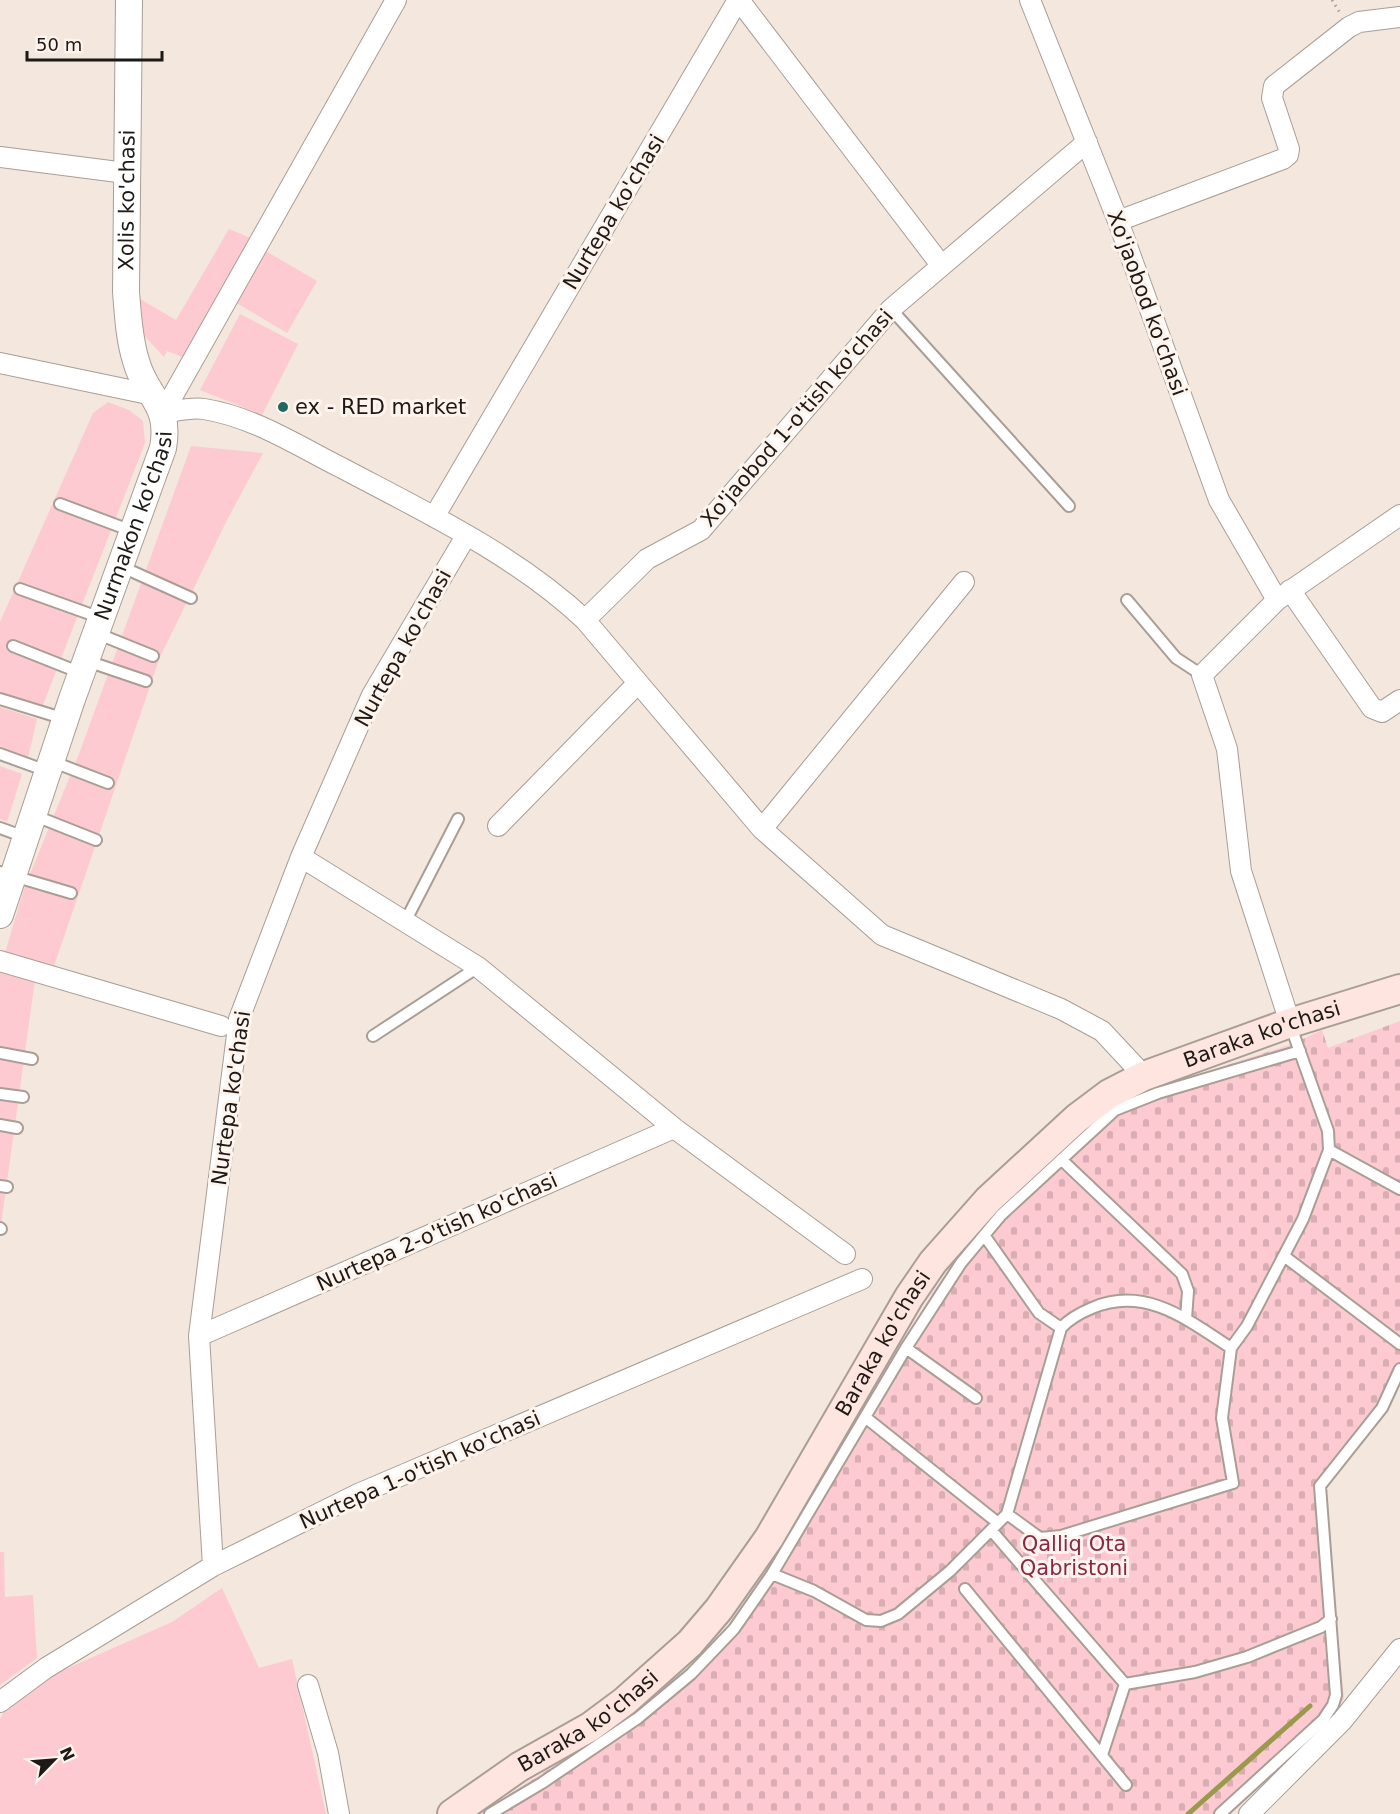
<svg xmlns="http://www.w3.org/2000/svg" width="1400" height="1814" font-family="'DejaVu Sans',sans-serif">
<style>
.grass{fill:#fecad1}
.cemetery{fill:url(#cemetery-stones)}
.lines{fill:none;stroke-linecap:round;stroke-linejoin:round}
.stream{stroke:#999a4b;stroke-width:5}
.service-casing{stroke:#a99e95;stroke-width:14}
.minor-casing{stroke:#a99e95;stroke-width:22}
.tertiary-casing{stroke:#a99e95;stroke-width:28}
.secondary-casing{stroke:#a99e95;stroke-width:32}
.path{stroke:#a79e97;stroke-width:3;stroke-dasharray:1.5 4.5;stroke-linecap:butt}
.service{stroke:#fff;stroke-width:10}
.minor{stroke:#fff;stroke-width:20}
.tertiary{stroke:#fff;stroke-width:26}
.secondary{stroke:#fee5df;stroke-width:28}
.poi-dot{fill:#206962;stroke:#fef4ed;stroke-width:2}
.labels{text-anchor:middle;stroke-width:6;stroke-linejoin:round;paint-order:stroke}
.street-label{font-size:21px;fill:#1d1916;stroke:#fef4ed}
.poi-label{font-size:21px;fill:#1d1916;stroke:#fef4ed;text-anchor:start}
.park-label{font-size:21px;fill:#8a2842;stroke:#fef4ed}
</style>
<defs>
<pattern id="cemetery-stones" width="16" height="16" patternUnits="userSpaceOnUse" patternTransform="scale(1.5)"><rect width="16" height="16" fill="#fecad1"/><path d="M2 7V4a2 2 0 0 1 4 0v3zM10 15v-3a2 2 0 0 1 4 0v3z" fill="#d9adb3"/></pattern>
</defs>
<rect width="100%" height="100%" fill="#f3e7de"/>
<!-- grass -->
<path class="grass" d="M229,229L253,239L185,358L167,351L164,357L137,328L135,296L176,320Z
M264,250L317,281L287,333L235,302Z
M240,314L298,344L262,415L200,390Z
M108,402L129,410L143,421L145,443L41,710L0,693V622L93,413Z
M191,446L263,453L227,520L160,657L54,966L5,953L24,889L79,754Z
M0,707L37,719L28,758L0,747Z
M0,766L22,774L7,822L0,819Z
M0,971L35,980L0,1232Z
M0,1552H4L5,1597L33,1595L37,1658L0,1685Z
M222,1588L259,1668L292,1659L326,1814H0V1719L11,1699L59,1672L172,1622Z"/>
<!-- cemetery -->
<path class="cemetery" d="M1400,1021V1379L1324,1488L1344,1699L1328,1723L1229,1814H479L636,1713L689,1669L731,1625L786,1541L935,1289L995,1213L1115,1106L1157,1088L1292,1044L1322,1030L1328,1048Z"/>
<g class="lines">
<!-- stream -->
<path class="stream" d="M1188,1814L1310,1706"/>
<!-- service casing -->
<g class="service-casing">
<path id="service" d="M891,309L1069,506
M60,504L132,531
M120,566L191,598
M20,589L101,618
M1127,600L1176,658L1202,675
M96,633L153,656
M13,646L81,673
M87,661L146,681
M0,699L65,719
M0,754L47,771
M51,761L108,783
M33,815L96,840
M0,828L25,837
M0,872L71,893
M405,922L458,819
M373,1036L478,967
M0,1053L32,1059
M0,1094L23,1097
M0,1125L17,1128
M1329,1150L1400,1189
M1062,1160L1182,1274L1188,1291L1186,1319
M0,1186L7,1187
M0,1228L1,1229
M984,1235L1039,1313L1061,1328
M1284,1256L1400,1344
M906,1348L976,1398
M865,1417L998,1523
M1007,1514L1040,1538L1061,1536L1233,1483L1222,1418L1231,1348
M991,1530L1125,1684L1195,1672L1247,1657L1321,1627L1331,1619
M772,1574L814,1591L866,1620L881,1621L898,1614L950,1571L1007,1514L1061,1328C1070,1318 1080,1313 1092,1308C1145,1285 1188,1320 1231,1348L1247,1326L1303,1219L1329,1150L1328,1131L1290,1024
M965,1589L1126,1785
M1102,1755L1125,1684
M490,1814L542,1783L638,1718L691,1674L734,1629L772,1574L906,1348L961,1263L1001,1215L1115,1110L1158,1093L1300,1051
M1220,1814L1323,1720L1333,1705L1336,1695L1320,1486L1382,1408L1400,1369"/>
</g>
<!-- minor casing -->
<g class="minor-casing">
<path id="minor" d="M739,0L941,265
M1030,0L1118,221L1219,500L1277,600
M0,157L126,173
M1118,221L1283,159L1288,155L1289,149L1272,98L1274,86L1349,27L1359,22L1400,17
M0,363L153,395
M163,413C176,411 191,407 204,409C254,417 298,446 342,468C425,512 516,555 585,620L762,829L882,935L1061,1009L1102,1031L1144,1076
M163,413L396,0
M434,517L738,0
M1290,590L1372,708L1382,712L1400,700
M585,620L647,559L701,530L891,309L1087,142
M498,826L638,683
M762,829L964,582
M301,857L478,967L674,1128L845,1254
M0,961L221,1026
M1290,1023L1241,871L1227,749L1202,675L1277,600L1400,515
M199,1336L674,1128
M213,1566L199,1336L239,1019L301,857L372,695L466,536
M308,1685L328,1753L339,1814
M0,1702L46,1668L213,1566L358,1494L862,1279
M1249,1814L1342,1721L1400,1649"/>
</g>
<!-- tertiary casing -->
<g class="tertiary-casing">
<g id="tertiary">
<path id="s1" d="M0,915L72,699L163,448C171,403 146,398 136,361C129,339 128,315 126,292L129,0"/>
</g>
</g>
<!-- secondary casing -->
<g class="secondary-casing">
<g id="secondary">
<path id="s2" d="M452,1814L519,1767L590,1727L625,1701L690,1643L719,1609L769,1538L909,1297L933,1262L988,1200L1077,1118L1109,1094L1144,1076L1290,1023L1400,989"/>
</g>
</g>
<!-- path -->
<path class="path" d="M1332,0L1340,13"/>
<!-- service -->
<use href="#service" class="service"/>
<!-- minor -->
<use href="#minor" class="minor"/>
<!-- tertiary -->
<use href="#tertiary" class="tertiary"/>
<!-- secondary -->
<use href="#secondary" class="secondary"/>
</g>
<!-- markers -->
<circle class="poi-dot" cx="283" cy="407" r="6"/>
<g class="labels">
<!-- street labels -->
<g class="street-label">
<text dy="7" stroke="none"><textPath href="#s1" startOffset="750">Xolis ko'chasi</textPath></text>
<text transform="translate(614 212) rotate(-59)" y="7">Nurtepa ko'chasi</text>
<text transform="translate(1147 303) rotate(70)" y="7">Xo'jaobod ko'chasi</text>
<text transform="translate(797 418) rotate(-49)" y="7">Xo'jaobod 1-o'tish ko'chasi</text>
<text dy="7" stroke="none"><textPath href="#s1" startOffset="412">Nurmakon ko'chasi</textPath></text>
<text transform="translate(403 648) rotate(-61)" y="7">Nurtepa ko'chasi</text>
<text dy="7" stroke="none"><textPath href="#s2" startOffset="1155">Baraka ko'chasi</textPath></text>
<text transform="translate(231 1098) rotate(-82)" y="7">Nurtepa ko'chasi</text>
<text transform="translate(437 1232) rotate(-24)" y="7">Nurtepa 2-o'tish ko'chasi</text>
<text dy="7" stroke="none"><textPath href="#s2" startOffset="651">Baraka ko'chasi</textPath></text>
<text transform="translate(420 1470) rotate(-24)" y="7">Nurtepa 1-o'tish ko'chasi</text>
<text dy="7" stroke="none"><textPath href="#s2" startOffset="165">Baraka ko'chasi</textPath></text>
</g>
<!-- poi labels -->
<g class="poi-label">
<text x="295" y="414">ex - RED market</text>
</g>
<!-- park labels -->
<g class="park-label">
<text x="1074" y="1551">Qalliq Ota<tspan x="1074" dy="24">Qabristoni</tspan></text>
</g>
</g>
<!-- north arrow -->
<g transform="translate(54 1760) rotate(65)" stroke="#fef4ed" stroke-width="4.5" paint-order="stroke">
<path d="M0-4.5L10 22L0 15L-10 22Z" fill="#1d1916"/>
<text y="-9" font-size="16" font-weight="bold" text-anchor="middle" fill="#1d1916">N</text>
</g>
<!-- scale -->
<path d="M27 51v9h135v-9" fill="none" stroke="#1d1916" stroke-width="3"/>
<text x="36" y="51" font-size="18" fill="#1d1916" stroke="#fef4ed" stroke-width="4.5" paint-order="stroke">50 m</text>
</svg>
